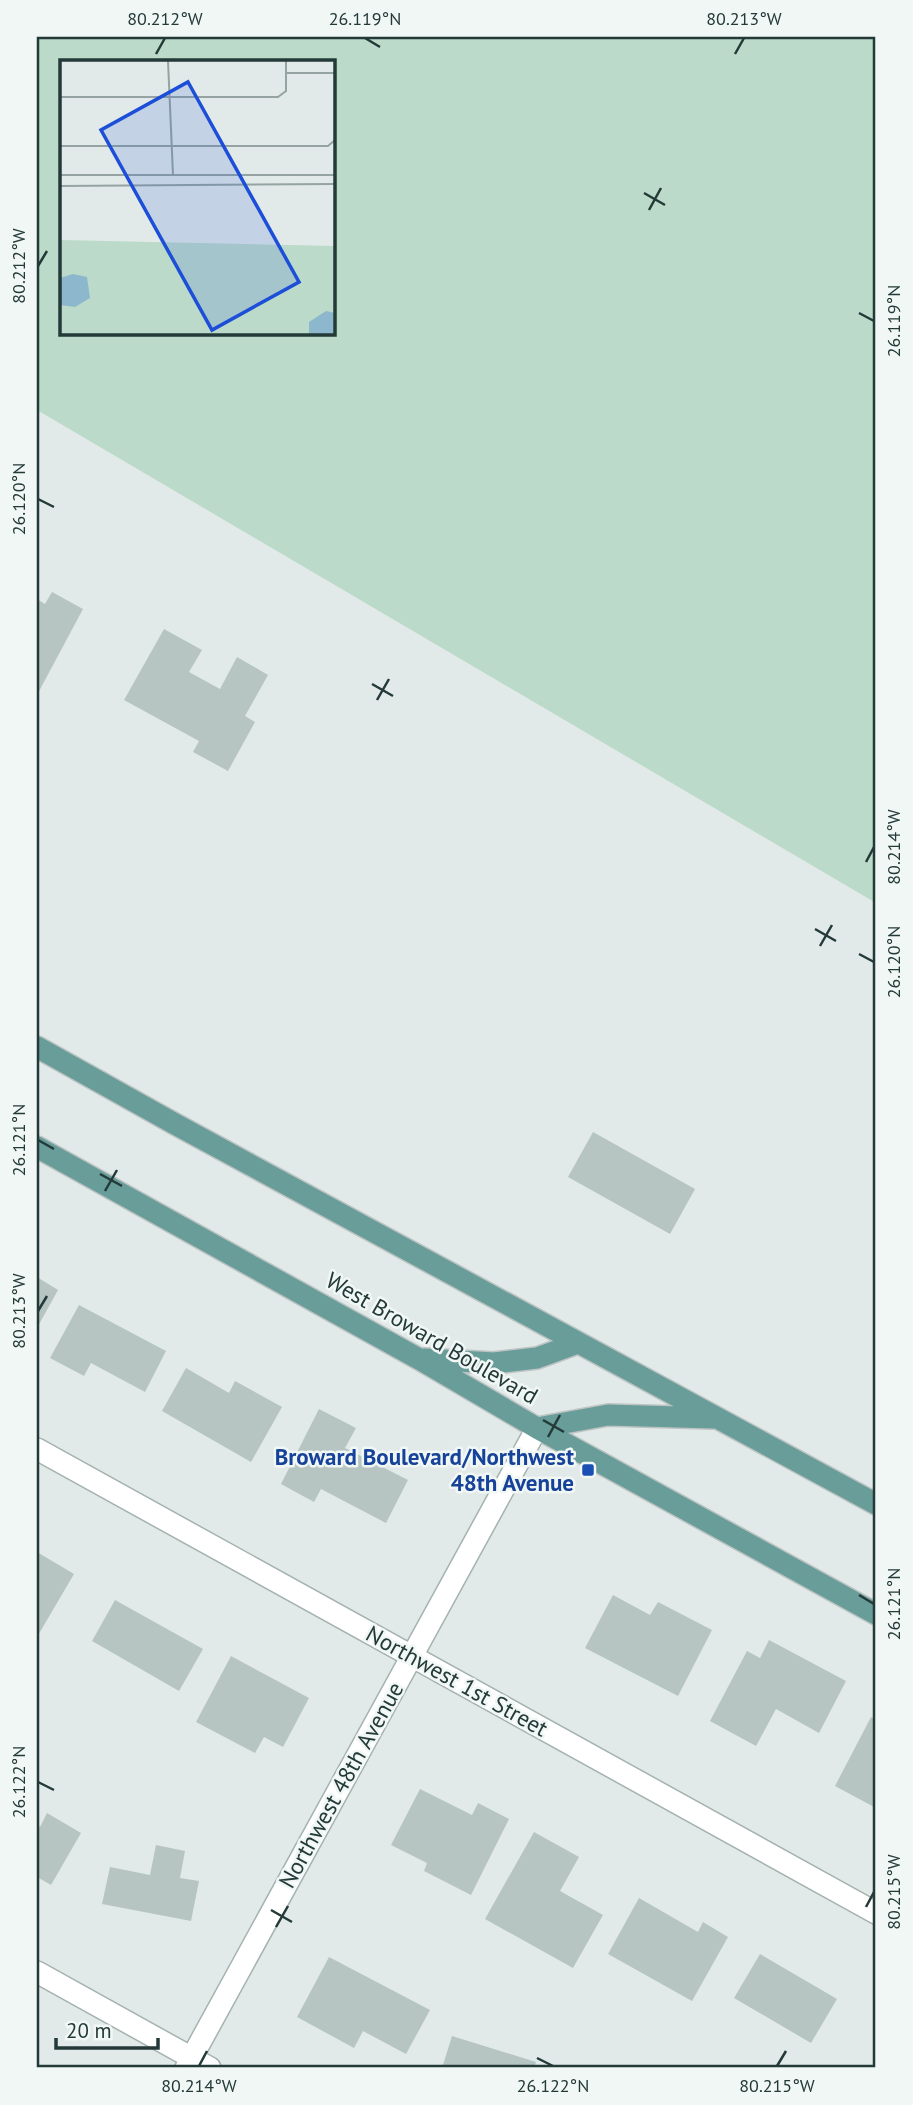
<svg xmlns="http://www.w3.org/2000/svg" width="913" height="2105" font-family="'PT Sans',sans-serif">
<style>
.green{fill:#bbdac9;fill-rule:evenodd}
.building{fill:#b6c5c1}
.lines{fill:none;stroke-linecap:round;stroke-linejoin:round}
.street-casing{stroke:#a4b2b0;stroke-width:24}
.primary-casing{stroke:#bdc4c3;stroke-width:24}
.street{stroke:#fff;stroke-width:21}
.primary{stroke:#689d99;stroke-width:21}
.ticks{fill:none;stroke:#233a38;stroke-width:2.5}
.transit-dot{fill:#1a4fb4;stroke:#f1f7f5;stroke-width:2.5}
.labels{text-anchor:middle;stroke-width:5;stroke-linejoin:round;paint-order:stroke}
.street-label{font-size:23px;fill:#233a38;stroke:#f1f7f5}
.transit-label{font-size:23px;font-weight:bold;fill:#164399;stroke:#f1f7f5;text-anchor:end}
.inset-road{fill:none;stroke:#95a4a2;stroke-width:2}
.view{fill:#1d4ed8;fill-opacity:0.15;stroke:#1d4ed8;stroke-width:3.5}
.inset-edge{fill:none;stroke:#233a38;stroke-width:3.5}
.neatline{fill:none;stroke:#233a38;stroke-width:2.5}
.ticks-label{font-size:18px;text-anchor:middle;fill:#233a38}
</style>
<rect width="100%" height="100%" fill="#e1eae8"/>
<!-- green -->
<path class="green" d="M37,37H876V903L37,410ZM61,61H332V332H61Z"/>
<!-- building -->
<path class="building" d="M52,592L83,609L37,695V599L45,604Z
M164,629L202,650L189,672L220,689L237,657L268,675L245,716L255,722L228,771L193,752L199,741L124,700Z
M593,1132L695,1189L670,1234L568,1177Z
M37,1277L58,1290L37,1328Z
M79,1305L166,1351L145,1392L91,1363L84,1376L50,1358Z
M186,1368L229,1393L235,1381L282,1407L251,1462L162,1411Z
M319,1409L356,1428L345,1448L408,1480L386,1523L321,1489L314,1502L281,1484Z
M37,1552L74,1574L37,1637Z
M613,1595L650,1615L658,1602L712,1630L678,1696L585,1648Z
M115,1600L203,1649L179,1691L92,1641Z
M769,1640L846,1681L819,1733L776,1709L756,1746L710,1721L747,1651L760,1658Z
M231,1656L309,1698L283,1747L264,1737L255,1753L196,1722Z
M871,1717L876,1720V1808L835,1786Z
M420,1789L472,1815L478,1803L509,1819L471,1895L424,1871L427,1863L391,1845Z
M47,1813L81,1833L51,1885L37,1877V1825L40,1827Z
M534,1832L579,1857L560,1891L603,1915L573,1968L485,1919Z
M156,1845L185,1851L180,1878L199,1881L191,1921L102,1904L110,1867L150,1875Z
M639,1898L698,1932L703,1922L728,1937L692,2001L608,1954Z
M760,1954L837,1999L811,2043L734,1998Z
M329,1957L430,2010L406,2054L363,2031L354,2048L297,2017Z
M452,2036L536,2062L534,2068H442Z"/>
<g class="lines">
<!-- street casing -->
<g class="street-casing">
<path id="street" d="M37,1449L876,1913
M37,1972L210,2068
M186,2068L537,1428"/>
</g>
<!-- primary casing -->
<g class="primary-casing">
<path id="primary" d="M37,1047L175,1124L876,1504
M37,1147L419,1359L537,1428L876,1614
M424,1359L494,1363L537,1358L578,1343
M537,1428L608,1415L713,1418"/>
</g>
<!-- street -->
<use href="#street" class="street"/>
<!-- primary -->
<use href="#primary" class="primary"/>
</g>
<!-- ticks -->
<path class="ticks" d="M365,38L380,47M156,54L165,38M735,54L744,38M644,193L665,205M649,210L661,188M38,266L47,251M859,313L874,321M38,499L54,507M372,684L393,696M377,700L389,679M866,862L874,847M815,929L836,941M820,946L832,925M859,954L874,962M38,1140L54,1149M100,1174L122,1186M105,1191L117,1170M38,1311L47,1296M543,1420L564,1432M548,1437L560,1415M859,1595L874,1604M38,1782L54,1790M866,1907L874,1892M271,1910L292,1922M276,1927L288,1906M537,2058L553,2066M199,2066L207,2051M777,2066L786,2051"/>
<!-- markers -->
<rect class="transit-dot" x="581" y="1463" width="14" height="14" rx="3.5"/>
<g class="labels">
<!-- street labels -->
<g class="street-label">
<text transform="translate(432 1338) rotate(30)" y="8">West Broward Boulevard</text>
<text transform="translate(457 1681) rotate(29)" y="8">Northwest 1st Street</text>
<text transform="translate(341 1785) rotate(-61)" y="8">Northwest 48th Avenue</text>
</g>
<!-- transit labels -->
<g class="transit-label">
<text x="574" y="1465">Broward Boulevard/Northwest<tspan x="574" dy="26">48th Avenue</tspan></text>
</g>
</g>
<!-- overview -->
<g transform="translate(60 60)">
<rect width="275" height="275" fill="#e1eae8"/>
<path d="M0,180L275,186V274H0Z" fill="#bbdac9"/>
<path d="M13,214L27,217L30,238L15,247L0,245V218ZM266,251L275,253V274H249V262Z" fill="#8cb7cc"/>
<path class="inset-road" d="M108,1L113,115M226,13H275M0,37H218L226,31V1M0,86H268L275,80M0,115H275M0,126L275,124"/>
<path class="view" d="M128,22L239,222L152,270L41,70Z"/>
<rect width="275" height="275" class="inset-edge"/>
</g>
<!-- border -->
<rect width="913" height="2105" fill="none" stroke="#f1f7f5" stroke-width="77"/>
<!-- scale -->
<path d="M56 2038v10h102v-10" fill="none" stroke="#233a38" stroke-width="3.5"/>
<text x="66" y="2038" font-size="21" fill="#233a38" stroke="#f1f7f5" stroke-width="5" paint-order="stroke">20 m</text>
<rect x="38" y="38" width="836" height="2028" class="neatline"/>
<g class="ticks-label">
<text x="165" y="25">80.212°W</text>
<text x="365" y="25">26.119°N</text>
<text x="744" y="25">80.213°W</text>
<text transform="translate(19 266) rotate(-90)" y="6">80.212°W</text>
<text transform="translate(894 321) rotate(-90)" y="6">26.119°N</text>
<text transform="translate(19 499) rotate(-90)" y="6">26.120°N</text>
<text transform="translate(894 847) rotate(-90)" y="6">80.214°W</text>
<text transform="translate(894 962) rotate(-90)" y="6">26.120°N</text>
<text transform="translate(19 1140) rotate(-90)" y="6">26.121°N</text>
<text transform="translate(19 1311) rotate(-90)" y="6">80.213°W</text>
<text transform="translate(894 1604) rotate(-90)" y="6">26.121°N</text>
<text transform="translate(19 1782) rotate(-90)" y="6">26.122°N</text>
<text transform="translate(894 1892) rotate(-90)" y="6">80.215°W</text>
<text x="199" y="2092">80.214°W</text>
<text x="553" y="2092">26.122°N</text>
<text x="777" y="2092">80.215°W</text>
</g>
</svg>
